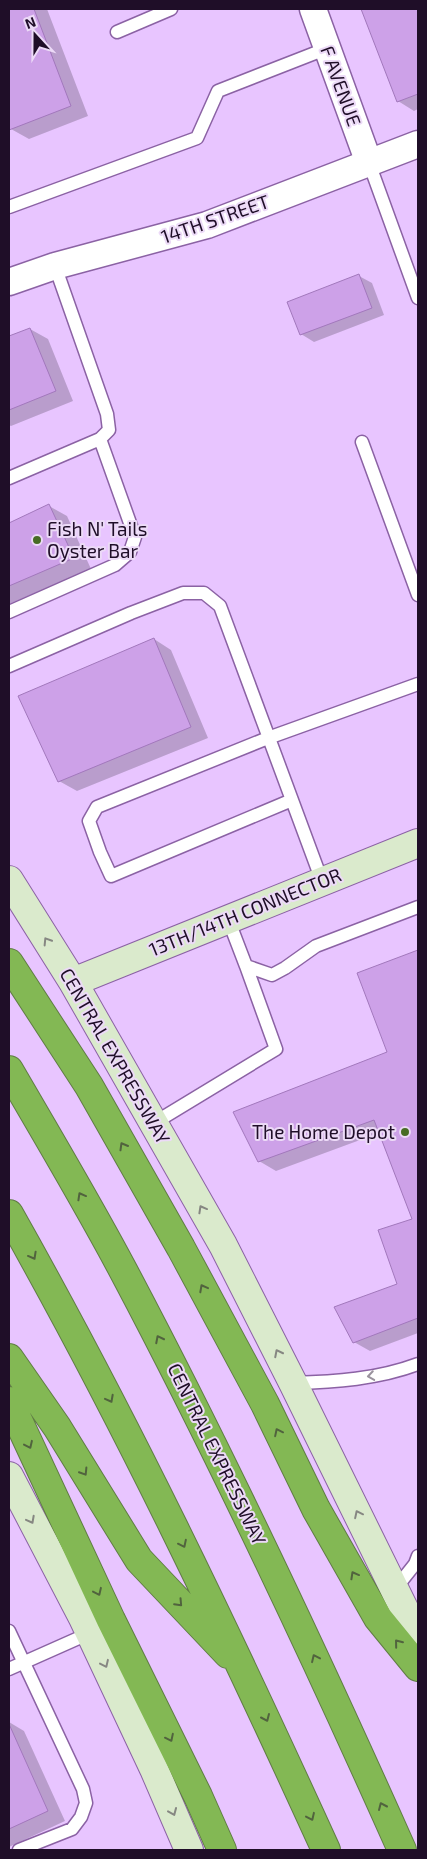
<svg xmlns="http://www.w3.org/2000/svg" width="427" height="1859" font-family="'Exo 2',sans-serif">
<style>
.shadow{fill:#0003}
.building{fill:#cda1e8;stroke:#a278bc}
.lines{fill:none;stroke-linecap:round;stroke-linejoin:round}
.lane-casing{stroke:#8b62a4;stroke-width:15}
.street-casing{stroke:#8b62a4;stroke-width:29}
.secondary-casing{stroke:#8b62a4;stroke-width:30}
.highway-casing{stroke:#607c45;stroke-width:30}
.lane{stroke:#fff;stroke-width:12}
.street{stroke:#fff;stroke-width:26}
.secondary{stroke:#daeacc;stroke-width:28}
.highway{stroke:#83b854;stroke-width:28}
.oneway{stroke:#868782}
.oneway2{stroke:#51633e}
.oneway3{stroke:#9a939e}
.poi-dot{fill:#476b24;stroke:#ecdaf7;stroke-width:2}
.labels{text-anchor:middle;stroke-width:4;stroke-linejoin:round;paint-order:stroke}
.street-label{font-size:19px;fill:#1f0e28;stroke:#ecdaf7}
.poi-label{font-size:19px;fill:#1f0e28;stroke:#ecdaf7;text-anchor:start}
</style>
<rect width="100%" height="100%" fill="#e8c5ff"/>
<!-- shadow -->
<path class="shadow" d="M9,9H47L88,116L29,139L11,129L9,123Z
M363,9H418V109L414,111L398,101Z
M359,276L372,283L384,315L314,342L301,334Z
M30,329L48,339L73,401L11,426L9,425V337Z
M49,506L67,516L91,569L9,604V524Z
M154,639L171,650L208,738L77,791L59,781Z
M418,951V1333L370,1351L354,1342L398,1285L413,1220L379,1133L276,1171L259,1161L389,1052L359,974Z
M9,1722L24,1731L65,1821L9,1847Z"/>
<!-- building -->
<path class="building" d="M9,9H34L71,106L9,130Z
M361,9H418V94L397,102Z
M359,274L372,308L300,335L287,302Z
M30,328L56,391L9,410V336Z
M49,504L74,558L9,586V523Z
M154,638L191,727L58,782L18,696Z
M418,950V1318L353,1343L334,1307L397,1284L378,1230L412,1219L374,1120L258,1162L233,1112L387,1052L357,973Z
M9,1724L48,1811L9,1829Z"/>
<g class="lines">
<!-- lane casing -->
<g class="lane-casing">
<path id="lane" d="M117,32L171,9
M369,163L418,298
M9,207L197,138L218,91L328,48
M362,442L418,595
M9,478L100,439L109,430L107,414L55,266
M9,612L115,565L130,552L135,537L100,439
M9,666L131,613L183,593H204L220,606L322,881
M292,800L111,876L100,852L89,821L97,807L268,738L418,684
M228,919L246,966L272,975L285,968L316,946L418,907
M154,1123L276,1049L246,966
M293,1383C335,1382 378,1379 418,1364
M395,1589L415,1564L418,1556
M9,1631L83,1789L86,1803L81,1817L72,1829L19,1850
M9,1669L90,1633"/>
</g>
<!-- street casing -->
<g class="street-casing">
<path id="street" d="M313,9L369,163
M9,282L55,266L207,225L418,144"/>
</g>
<!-- secondary casing -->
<g class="secondary-casing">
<path id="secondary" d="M9,880L73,982L223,1245L293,1383L418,1637
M73,982L418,843
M9,1476L83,1618L154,1769L189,1850"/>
</g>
<!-- highway casing -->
<g class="highway-casing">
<path id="highway" d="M9,963L89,1086L181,1248L265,1404L316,1509L378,1618L418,1667
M9,1070C48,1137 88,1204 124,1272C224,1461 315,1655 402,1850
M9,1214C126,1421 227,1633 326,1850
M9,1358L57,1427L139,1560L228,1654
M9,1401L111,1620L198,1796L222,1850"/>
</g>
<!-- lane -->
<use href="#lane" class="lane"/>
<!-- street -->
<use href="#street" class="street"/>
<!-- secondary -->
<use href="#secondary" class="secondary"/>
<!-- highway -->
<use href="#highway" class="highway"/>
</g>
<!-- one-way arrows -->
<defs><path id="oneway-chevron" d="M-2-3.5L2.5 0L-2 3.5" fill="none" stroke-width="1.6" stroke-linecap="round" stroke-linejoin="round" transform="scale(1.25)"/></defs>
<g class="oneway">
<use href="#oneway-chevron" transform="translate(47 941) rotate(-122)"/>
<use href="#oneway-chevron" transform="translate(202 1209) rotate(-119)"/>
<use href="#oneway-chevron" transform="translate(278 1353) rotate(-117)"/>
<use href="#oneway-chevron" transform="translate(358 1514) rotate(-116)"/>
<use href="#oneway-chevron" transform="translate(31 1520) rotate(62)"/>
<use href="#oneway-chevron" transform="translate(105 1664) rotate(65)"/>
<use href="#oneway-chevron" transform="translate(173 1812) rotate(67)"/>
</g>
<g class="oneway2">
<use href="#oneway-chevron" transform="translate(123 1146) rotate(-120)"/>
<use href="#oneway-chevron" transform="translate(81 1196) rotate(-119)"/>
<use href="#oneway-chevron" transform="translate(33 1256) rotate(61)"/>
<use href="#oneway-chevron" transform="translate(203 1288) rotate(-118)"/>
<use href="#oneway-chevron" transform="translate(159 1339) rotate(-117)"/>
<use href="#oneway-chevron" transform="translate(110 1399) rotate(62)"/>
<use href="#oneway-chevron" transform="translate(278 1432) rotate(-116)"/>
<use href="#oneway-chevron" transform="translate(29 1445) rotate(65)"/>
<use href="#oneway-chevron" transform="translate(84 1472) rotate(58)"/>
<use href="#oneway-chevron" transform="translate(183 1544) rotate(64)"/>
<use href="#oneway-chevron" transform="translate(354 1575) rotate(-119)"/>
<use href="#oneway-chevron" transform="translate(98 1592) rotate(65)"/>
<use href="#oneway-chevron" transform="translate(179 1603) rotate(47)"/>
<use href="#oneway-chevron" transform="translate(398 1643) rotate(-129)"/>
<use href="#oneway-chevron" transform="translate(315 1658) rotate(-115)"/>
<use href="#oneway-chevron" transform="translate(266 1718) rotate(66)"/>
<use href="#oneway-chevron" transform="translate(170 1738) rotate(64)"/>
<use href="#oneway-chevron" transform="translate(382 1806) rotate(-114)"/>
<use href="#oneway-chevron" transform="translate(311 1817) rotate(65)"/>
</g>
<use class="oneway3" href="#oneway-chevron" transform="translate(371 1376) rotate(171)"/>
<!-- markers -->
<g class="poi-dot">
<circle cx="37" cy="540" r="5"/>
<circle cx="405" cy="1132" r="5"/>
</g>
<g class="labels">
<!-- street labels -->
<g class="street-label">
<text transform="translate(341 86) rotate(70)" y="7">F AVENUE</text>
<text transform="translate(215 219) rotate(-19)" y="7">14TH STREET</text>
<text transform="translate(245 912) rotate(-22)" y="7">13TH/14TH CONNECTOR</text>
<text transform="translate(115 1056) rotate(60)" y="7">CENTRAL EXPRESSWAY</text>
<text transform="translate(217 1454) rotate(64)" y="7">CENTRAL EXPRESSWAY</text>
</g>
<!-- poi labels -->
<g class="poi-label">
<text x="47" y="536">Fish N' Tails<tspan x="47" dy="22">Oyster Bar</tspan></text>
<text x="395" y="1139" text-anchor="end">The Home Depot</text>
</g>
</g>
<!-- border -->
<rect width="427" height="1859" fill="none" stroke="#1f0e28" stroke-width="20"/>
<!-- north arrow -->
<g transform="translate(35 35) rotate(339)" stroke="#ecdaf7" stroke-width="4" paint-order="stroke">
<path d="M0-4L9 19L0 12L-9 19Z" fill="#1f0e28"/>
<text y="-8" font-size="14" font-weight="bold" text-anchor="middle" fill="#1f0e28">N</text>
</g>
</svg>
